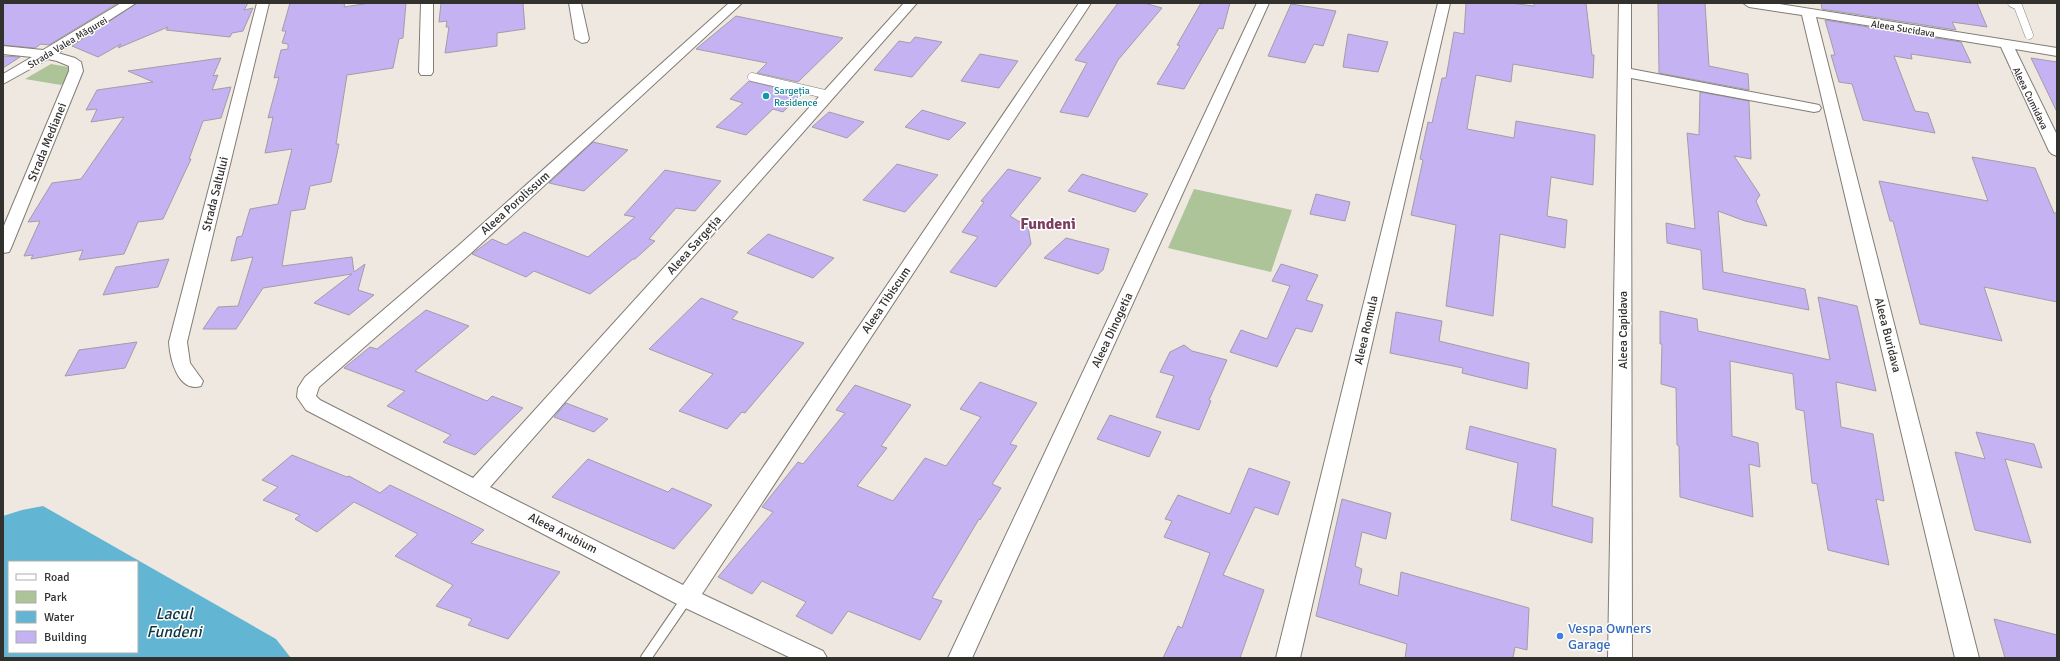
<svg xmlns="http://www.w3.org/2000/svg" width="2060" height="661" font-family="Signika,sans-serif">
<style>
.green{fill:#acc498}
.water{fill:#63b6d3;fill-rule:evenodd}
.building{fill:#c5b2f3;stroke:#a09ea6}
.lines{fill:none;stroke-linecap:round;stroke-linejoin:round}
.lane-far1-casing{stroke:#827c75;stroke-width:9}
.lane-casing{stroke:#827c75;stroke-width:12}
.street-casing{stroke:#827c75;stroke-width:2}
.lane-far1{stroke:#fff;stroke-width:8}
.lane{stroke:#fff;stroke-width:10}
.street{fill:#fff;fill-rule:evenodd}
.culture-dot{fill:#0f9aa8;stroke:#fff;stroke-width:1.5}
.shop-dot{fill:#3f7fe0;stroke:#fff;stroke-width:1.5}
.labels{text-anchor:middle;stroke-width:3;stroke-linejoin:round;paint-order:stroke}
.far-street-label{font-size:10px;fill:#33312e;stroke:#fff}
.far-culture-label{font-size:10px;fill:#0d838f;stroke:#fff;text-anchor:start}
.street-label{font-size:12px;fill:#33312e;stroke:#fff}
.near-shop-label{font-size:14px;fill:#366cbe;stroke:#fff;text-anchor:start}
.district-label{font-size:16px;font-weight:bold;fill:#7e3c5f;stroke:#fff}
.near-water-label{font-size:16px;font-style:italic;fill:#0e3643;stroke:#fff}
</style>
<rect width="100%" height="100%" fill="#efe8e1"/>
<!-- green -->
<path class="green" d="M51,64L68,67L70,70L66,81L61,85L25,79Z
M1194,189L1292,210L1271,272L1168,248Z"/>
<!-- water -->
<path class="water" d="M43,506L276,639L291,658H3V516L22,510ZM9,562H137V652H9Z"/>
<!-- building -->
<path class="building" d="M3,3H118L49,45L41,44L35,48L3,45Z
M137,3H248L244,10L253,8L243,31L232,33L230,37L166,30L168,27L118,48L121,44L98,57L72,46Z
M290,3H345L344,7L370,3H406L403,38L399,39L393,68L347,75L336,144H339L331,182L310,186L305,209L291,211L282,266L352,257L354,272L365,264L358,290L374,295L349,315L314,303L352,274L263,288L236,329H203L218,307L238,306L253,257L231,261L237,237L242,236L250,209L278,204L292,149L265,153L273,117L268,118L279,77L274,78L281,50L288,49V44L282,43L286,31H282Z
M441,3H523L525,29L497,33V46L445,53L449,27H446L447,21L439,22Z
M1118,3H1144L1162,8L1118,60L1088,117L1060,112L1087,63L1075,60Z
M1201,3H1230L1223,29L1219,28L1184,89L1157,84L1180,46L1177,45Z
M1466,3H1510L1534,6V3H1586L1592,55H1594L1593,78L1513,64L1511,82L1476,75L1467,129L1514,138L1516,121L1595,135L1593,185L1551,177L1547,216L1567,220L1565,248L1500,234L1493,316L1446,306L1456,225L1411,215L1423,160L1420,159L1428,122L1432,123L1442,78H1446L1454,32L1464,34Z
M1658,3H1705L1709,66L1748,74L1749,90L1659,73Z
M1821,3H1977L1987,27L1952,22L1956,30L1822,9Z
M1291,4L1336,11L1323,46L1314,44L1305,63L1268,56Z
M736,16L843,38L798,82L757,73L767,63L696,49Z
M1825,20L1961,42L1971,63L1911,54L1912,59L1894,56L1915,111L1928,113L1935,133L1863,120L1852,84L1839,82L1831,55H1835Z
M1348,34L1388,42L1378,72L1343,67Z
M915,37L942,42L912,77L874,70L899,41L910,43Z
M980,54L1018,61L999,88L961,81Z
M3,56L20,57L3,68Z
M221,58L213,76L218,75L212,90L231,87L221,118L203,121L189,159H191L163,219L138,222L124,254L79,260L83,250L31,259L33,255L24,256L40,221L28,222L52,183L81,179L124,117L91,122L97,109L86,110L97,90L153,82L128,71Z
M2031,58L2057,62V112Z
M749,81L801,94L783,112L773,109L746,135L716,127L743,103L730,99Z
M1700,92L1749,101L1751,159L1734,156L1760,195L1756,201L1767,226L1745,221L1718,211L1723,272L1805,289L1809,310L1703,289L1701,250L1667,243L1666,223L1695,229L1687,133L1699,135Z
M922,110L966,123L949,140L905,127Z
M829,112L864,122L847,138L812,127Z
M593,142L628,150L584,191L549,183Z
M1972,157L2035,168L2054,213H2057V302L1984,287L2002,341L1920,324L1893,221H1890L1879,181L1988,201Z
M897,164L938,175L905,212L863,200Z
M1008,169L1041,178L1010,216L1028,227L1031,244L996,287L950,272L978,237L962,232L984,202L981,201Z
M665,170L721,181L695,211L676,208L649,239L655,241L635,259H633L590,294L534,271L526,277L472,254L492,239L506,245L524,232L588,257L635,217L624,215Z
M1082,174L1148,194L1135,212L1068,191Z
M1316,194L1350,202L1345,221L1310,214Z
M768,234L834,258L813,278L747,253Z
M1066,238L1109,249L1103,270L1098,274L1044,258Z
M169,259L158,287L103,295L116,267Z
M1281,264L1318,275L1306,300L1323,305L1312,332L1296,328L1277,367L1230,352L1241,330L1267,339L1290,286L1272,281Z
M1818,297L1857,306L1876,391L1836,382L1841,427L1873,434L1884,501L1876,499L1889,565L1828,550L1817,484L1812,483L1804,411L1796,409L1793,374L1730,361L1732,436L1758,443L1760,467L1749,464L1753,517L1680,497L1679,446L1677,445L1676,388L1661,384L1662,344H1660V311L1697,319L1698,331L1830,360Z
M701,298L738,312L732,319L804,343L745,413L742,412L727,429L679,411L713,374L649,349Z
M426,310L469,326L415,371L487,401L492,396L523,408L475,455L443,442L451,435L387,406L405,391L344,368L370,347L377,349Z
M1396,312L1442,321L1439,341L1529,363L1527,389L1462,373L1463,368L1390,353Z
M137,342L125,368L65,376L79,350Z
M1184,345L1192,351L1227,360L1209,400L1211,401L1199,430L1156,417L1174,376L1160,372L1170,352Z
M980,382L1037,403L1010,444L1017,446L992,484L1001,488L980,520L979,519L932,598L942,601L920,640L848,611L832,634L796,616L806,602L762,581L752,594L718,577L773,512L762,507L798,462L803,464L845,413L836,410L855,385L911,405L881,446L887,448L857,486L893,501L925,458L946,466L981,417L960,409Z
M566,403L608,419L594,432L554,417Z
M1110,415L1161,432L1149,457L1097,439Z
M1470,426L1556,449L1552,506L1593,518L1592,543L1511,520L1518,463L1466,449Z
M1976,432L2034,444L2042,468L2005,459L2031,543L1975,530L1955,452L1985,459Z
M292,455L347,477L349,476L380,493L390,485L484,530L471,543L560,572L508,639L468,625L472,619L436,606L453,585L395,556L418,534L354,502L317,532L295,519L300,515L263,500L278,487L262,480Z
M588,459L668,492L672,488L712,505L674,549L552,497Z
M1249,468L1290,482L1278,515L1255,507L1223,575L1264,590L1240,658H1163L1178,626L1182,628L1210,553L1164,537L1172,521L1165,519L1178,495L1230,514Z
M1342,499L1391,513L1386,539L1362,532L1355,566L1362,569L1359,584L1398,596L1401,572L1529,608L1527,650L1515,647L1513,658H1405L1407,644L1316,616Z
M1994,619L2057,635V658H2005Z"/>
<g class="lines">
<!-- lane-far1 casing -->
<g class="lane-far1-casing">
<path id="lane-far1" d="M2012,3L2018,6L2029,35
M752,77L829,95"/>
</g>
<!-- lane casing -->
<g class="lane-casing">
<path id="lane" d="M646,658L687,598"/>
</g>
<!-- street casing -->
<g class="street-casing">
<path id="street" d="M121,3H136L58,53L75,58L81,62L83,71L11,248L9,252L3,253V228L69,71V66L57,61L48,59L3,84V74L32,57L3,54V46L43,50Z
M257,3H269L187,342L190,363L203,381L201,386C178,393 170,359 169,342Z
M421,3H433V72L431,75H421L419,72Z
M569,3H581L589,39L587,42L582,43L575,39Z
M729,3H742L470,254L319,387L316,396L320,400L473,478L904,3H917L490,487L683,585L1079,3H1091L702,594L823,651L827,658H791L679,605L306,410L297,397L298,388L305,377L458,246Z
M1257,3H1269L972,658H948Z
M1438,3H1450L1300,658H1276Z
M1619,3H1631V69L1814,104L1819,105L1821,108L1819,111L1814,112L1631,78L1632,658H1608Z
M1743,3H1773L2057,48V56L2015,49L2057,135V156L2052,154L2049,151L2001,47L1816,17L1979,658H1955L1802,15L1749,7Z"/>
</g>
<!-- lane-far1 -->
<use href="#lane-far1" class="lane-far1"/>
<!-- lane -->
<use href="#lane" class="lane"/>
<!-- street -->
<use href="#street" class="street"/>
</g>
<!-- markers -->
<circle class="culture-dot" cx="766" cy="96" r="4"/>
<circle class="shop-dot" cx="1560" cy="636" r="4"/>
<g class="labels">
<!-- far-street labels -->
<g class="far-street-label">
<text transform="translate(1903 28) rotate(9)" y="4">Aleea Sucidava</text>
<text transform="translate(67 42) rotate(-31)" y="4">Strada Valea Măgurei</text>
<text transform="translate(2031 98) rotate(64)" y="4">Aleea Cumidava</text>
</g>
<!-- far-culture labels -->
<g class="far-culture-label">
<text x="774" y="94">Sargeția<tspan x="774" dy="12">Residence</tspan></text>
</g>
<!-- street labels -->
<g class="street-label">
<text transform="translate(47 142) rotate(-68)" y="4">Strada Medianei</text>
<text transform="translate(215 194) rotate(-76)" y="4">Strada Saltului</text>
<text transform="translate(515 203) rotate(-42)" y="4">Aleea Porolissum</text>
<text transform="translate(694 245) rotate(-48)" y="4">Aleea Sargeția</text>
<text transform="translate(886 300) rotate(-56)" y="4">Aleea Tibiscum</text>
<text transform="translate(1112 330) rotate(-65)" y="4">Aleea Dinogetia</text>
<text transform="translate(1366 330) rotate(-77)" y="4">Aleea Romula</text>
<text transform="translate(1623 330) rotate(-90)" y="4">Aleea Capidava</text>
<text transform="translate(1888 335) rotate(76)" y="4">Aleea Buridava</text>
<text transform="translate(563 533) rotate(27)" y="4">Aleea Arubium</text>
</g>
<!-- near-shop labels -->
<g class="near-shop-label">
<text x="1568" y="633">Vespa Owners<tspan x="1568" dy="16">Garage</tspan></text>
</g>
<!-- district labels -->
<g class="district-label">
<text x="1048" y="229">Fundeni</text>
</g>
<!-- near-water labels -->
<g class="near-water-label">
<text x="174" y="619">Lacul<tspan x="174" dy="18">Fundeni</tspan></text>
</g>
</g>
<!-- border -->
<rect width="2060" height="661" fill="none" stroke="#33312e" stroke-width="8"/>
<!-- legend -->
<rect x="8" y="561" width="130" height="92" fill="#ffffff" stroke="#adadab"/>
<rect x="16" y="574" width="20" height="6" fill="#ffffff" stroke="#adadab"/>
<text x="44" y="581" font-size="12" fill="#33312e">Road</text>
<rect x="16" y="591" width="20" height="12" fill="#acc498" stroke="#adadab"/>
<text x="44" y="601" font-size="12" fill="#33312e">Park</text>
<rect x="16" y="611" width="20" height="12" fill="#63b6d3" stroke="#adadab"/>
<text x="44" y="621" font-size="12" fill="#33312e">Water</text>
<rect x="16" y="631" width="20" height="12" fill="#c5b2f3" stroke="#adadab"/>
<text x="44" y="641" font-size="12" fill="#33312e">Building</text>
</svg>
